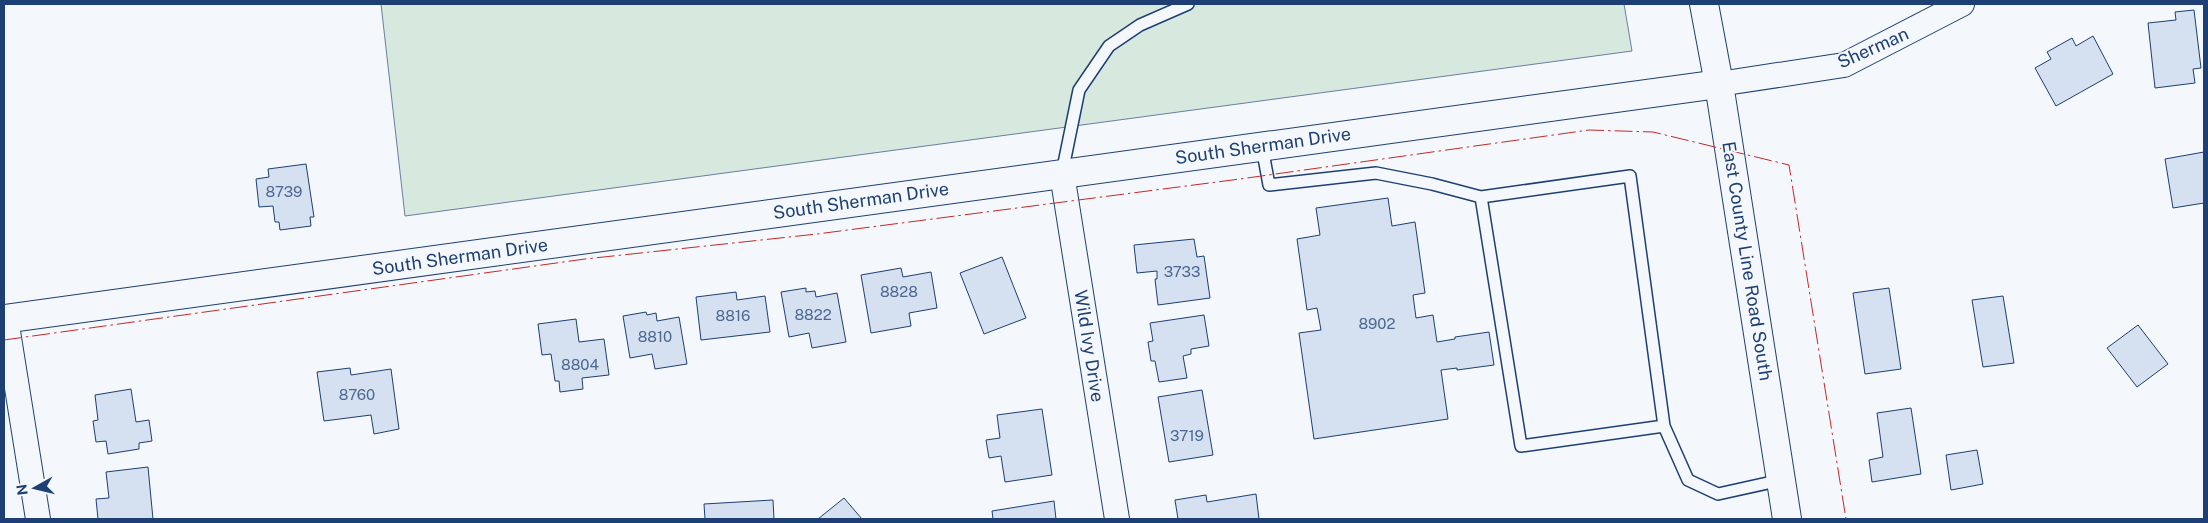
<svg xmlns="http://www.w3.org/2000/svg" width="2208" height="523" font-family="'Public Sans',sans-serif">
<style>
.green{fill:#d7e8df;stroke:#687fa3}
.building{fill:#d5e0f0;stroke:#1d3f73}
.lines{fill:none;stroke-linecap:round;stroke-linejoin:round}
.service-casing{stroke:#1d3f73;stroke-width:14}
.minor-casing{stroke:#1d3f73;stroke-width:26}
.tertiary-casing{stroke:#1d3f73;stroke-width:30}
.primary-casing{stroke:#1d3f73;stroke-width:30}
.service{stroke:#f4f7fb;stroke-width:11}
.minor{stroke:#f4f7fb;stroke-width:24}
.tertiary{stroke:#f4f7fb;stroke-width:28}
.primary{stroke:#f4f7fb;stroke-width:28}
.power{stroke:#c62828;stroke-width:1;stroke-dasharray:18 4 2.5 4;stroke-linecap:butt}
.labels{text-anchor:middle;stroke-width:4;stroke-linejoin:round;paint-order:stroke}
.number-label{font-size:15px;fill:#4b6792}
.street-label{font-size:18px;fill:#1d3f73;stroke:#f4f7fb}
</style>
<rect width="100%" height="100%" fill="#f4f7fb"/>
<!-- green -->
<path class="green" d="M381,4H1624L1632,51L405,216Z"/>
<!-- building -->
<path class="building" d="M2194,10L2201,68L2193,69L2195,83L2155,88L2148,23L2176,20L2175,12Z
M2093,36L2113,74L2056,106L2035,68L2051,59L2047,52L2072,38L2076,46Z
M2204,152V203L2173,208L2165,159Z
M306,164L314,217H310L311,226L280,230L279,222H275L273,206L259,207L256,179L269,177L268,169Z
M1388,198L1392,226L1415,222L1425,293L1413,295L1416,318L1433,315L1437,342L1455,339V337L1489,332L1494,365L1457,370V368L1441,370L1448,419L1314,439L1299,333L1321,330L1317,308L1307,310L1297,239L1320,235L1316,208Z
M1194,239L1197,257L1204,256L1210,298L1158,305L1155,279H1157V271L1137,273L1134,245Z
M1002,257L1026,318L984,334L960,273Z
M901,268L903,277L931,272L937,308L909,313L911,326L871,333L861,275Z
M806,288V292L815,291L816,297L837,293L846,342L812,348L809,333L789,337L781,292Z
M1889,288L1901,369L1865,374L1853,293Z
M736,292L737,300L765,296L770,332L701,340L696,297Z
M2003,296L2014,363L1983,367L1972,300Z
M646,312L647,315L656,313L657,321L679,317L687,364L655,369L652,354L630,358L623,316Z
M1204,315L1209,346L1191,349V354L1183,356L1187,378L1159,382L1155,361H1151L1148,342L1153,341L1150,323Z
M576,319L579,342L604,339L609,375L582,378L583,389L560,392L559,381H555L551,354L542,355L538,324Z
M2138,325L2168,364L2137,387L2107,348Z
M350,368L351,375L391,369L399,429L374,434L371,415L324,421L317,372Z
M131,389L136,422L149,420L152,441L139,443V449L108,454L106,441L96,442L93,421L98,420L95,395Z
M1202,390L1213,455L1169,462L1158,397Z
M1911,408L1921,474L1872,482L1869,460L1883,457L1877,413Z
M1042,409L1052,475L1005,482L1001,456L989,458L986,440L1000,438L997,415Z
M1977,450L1983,484L1951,490L1946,455Z
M148,467L153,519H98L96,499L109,498L106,472Z
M1256,494L1259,519H1178L1175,500L1206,495L1207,502Z
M844,498L862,519H818Z
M773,500L774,519H705L704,504Z
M1054,501L1056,519H993L992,511Z"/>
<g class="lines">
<!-- service casing -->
<g class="service-casing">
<path id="service" d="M1262,147L1269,185L1376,173L1432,184L1481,197L1630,176L1664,426L1688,480L1718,494L1781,480
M1062,173L1079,90L1109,46L1140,25L1188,4
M1481,197L1521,446L1664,426"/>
</g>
<!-- minor casing -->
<g class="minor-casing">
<path id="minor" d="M1719,84L1844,65L1962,4
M1062,174L1117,519
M6,319L38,519"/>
</g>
<!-- tertiary casing -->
<g class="tertiary-casing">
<path id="tertiary" d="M4,319L1719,84"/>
</g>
<!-- primary casing -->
<g class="primary-casing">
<path id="primary" d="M1704,4L1719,84L1787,519"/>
</g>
<!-- service -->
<use href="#service" class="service"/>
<!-- minor -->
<use href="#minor" class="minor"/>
<!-- tertiary -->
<use href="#tertiary" class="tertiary"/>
<!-- primary -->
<use href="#primary" class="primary"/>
<!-- power -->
<path class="power" d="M4,340L585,259L817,234L1240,179L1589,130L1653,132L1789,165L1846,519"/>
</g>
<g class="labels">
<!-- number labels -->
<g class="number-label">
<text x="284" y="197">8739</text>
<text x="1182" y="277">3733</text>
<text x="899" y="297">8828</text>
<text x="813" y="320">8822</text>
<text x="733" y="321">8816</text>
<text x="1377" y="329">8902</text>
<text x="655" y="342">8810</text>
<text x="580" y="370">8804</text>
<text x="357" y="400">8760</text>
<text x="1187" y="441">3719</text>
</g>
<!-- street labels -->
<g class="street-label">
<text transform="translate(1873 48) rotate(-24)" y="6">Sherman</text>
<text transform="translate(1263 146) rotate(-8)" y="6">South Sherman Drive</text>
<text transform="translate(861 201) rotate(-8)" y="6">South Sherman Drive</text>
<text transform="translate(460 257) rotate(-8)" y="6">South Sherman Drive</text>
<text transform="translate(1747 261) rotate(81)" y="6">East County Line Road South</text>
<text transform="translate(1089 346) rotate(81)" y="6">Wild Ivy Drive</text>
</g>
</g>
<!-- border -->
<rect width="2208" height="523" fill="none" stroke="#1d3f73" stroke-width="10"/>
<!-- north arrow -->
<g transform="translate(35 488) rotate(262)" stroke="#f4f7fb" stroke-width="4" paint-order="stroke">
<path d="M0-4L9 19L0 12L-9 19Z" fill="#1d3f73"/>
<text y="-8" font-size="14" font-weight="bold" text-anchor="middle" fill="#1d3f73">N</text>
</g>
</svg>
